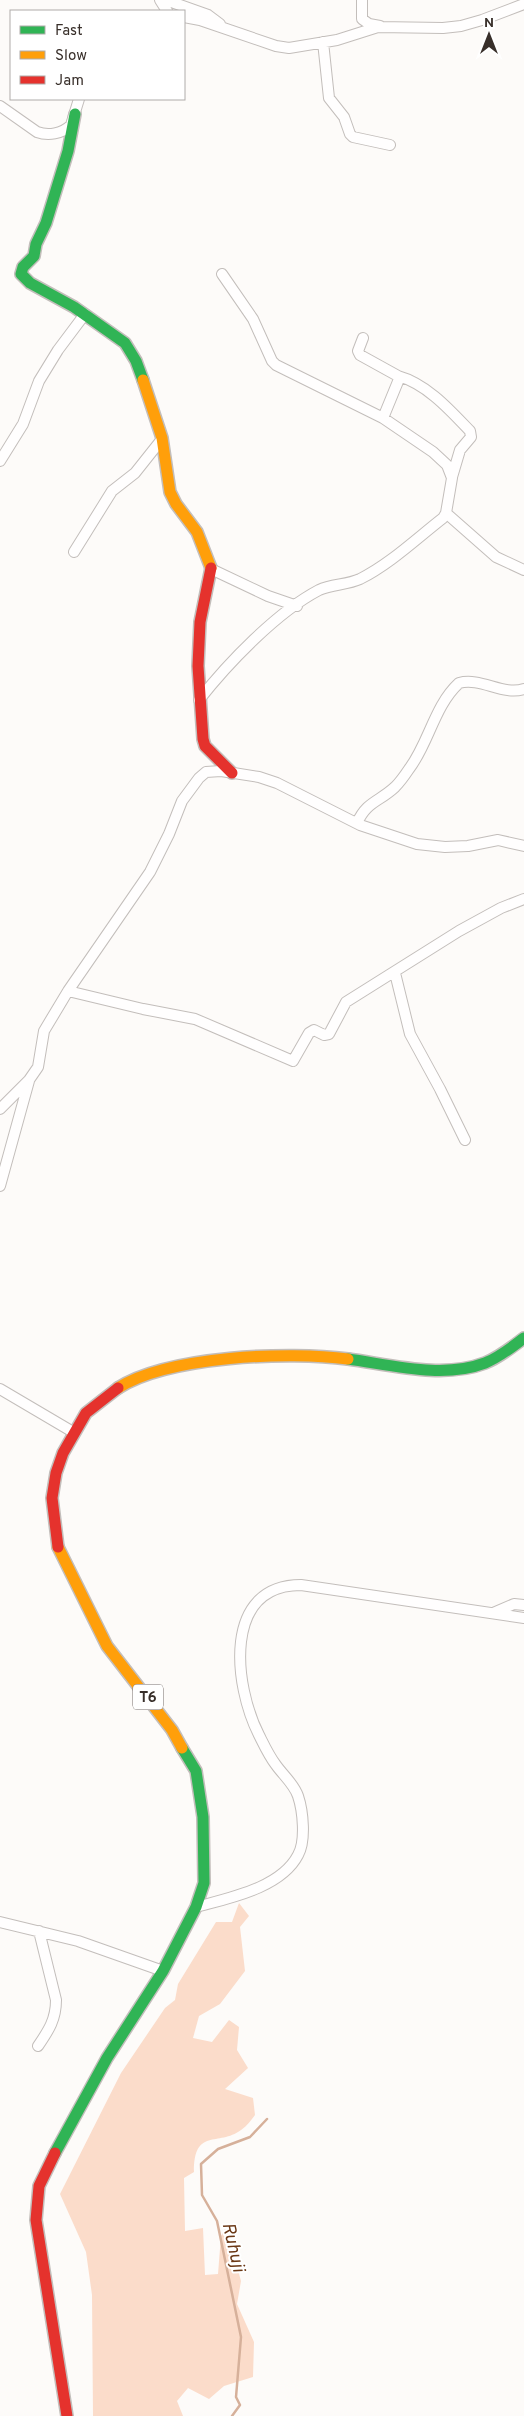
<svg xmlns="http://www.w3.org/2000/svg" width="524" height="2416" font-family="Overpass,sans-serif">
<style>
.green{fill:#fbdcca}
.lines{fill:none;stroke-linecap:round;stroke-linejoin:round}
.stream{stroke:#d6b09a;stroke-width:2.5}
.street-casing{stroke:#c3bebb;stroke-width:12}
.fast-casing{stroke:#c3bebb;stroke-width:14}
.slow-casing{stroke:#c3bebb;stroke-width:14}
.jam-casing{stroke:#c3bebb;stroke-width:14}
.street{stroke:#fffefe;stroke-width:10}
.fast{stroke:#30b455;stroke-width:11}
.slow{stroke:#ff9f0a;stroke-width:11}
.jam{stroke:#e5322d;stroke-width:11}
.labels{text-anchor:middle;stroke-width:4;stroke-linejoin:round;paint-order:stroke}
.shield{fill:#fff;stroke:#746d6a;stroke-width:1}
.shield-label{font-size:15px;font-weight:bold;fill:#382f2a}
.water-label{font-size:18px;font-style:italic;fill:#6b3816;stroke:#fff}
</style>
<rect width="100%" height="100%" fill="#fdfbf9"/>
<!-- green -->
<path class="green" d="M239,1903L249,1916L240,1927L245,1971L220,2004L199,2016L193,2038L212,2042L229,2020L239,2027L237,2050L248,2068L225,2089L253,2098L255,2115C251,2120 247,2126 241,2130C218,2147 194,2127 194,2172L184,2178L185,2231L203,2228L205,2275L218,2274L221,2236L226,2227L241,2281L237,2304L254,2342L253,2377L224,2386L209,2399L188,2388L177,2401L183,2416H93L92,2295L86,2252L60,2194L121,2073L165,2008L175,2000L178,1984L216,1922H232Z"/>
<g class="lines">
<!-- stream -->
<path class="stream" d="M232,2416L240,2405L236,2397L241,2337L217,2221L202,2195L201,2164L218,2149L250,2137L267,2119"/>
<!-- street casing -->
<g class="street-casing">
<path id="street" d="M160,0L167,11
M166,0L208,15L220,24
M362,0V19L369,24L380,26
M184,17L200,20L276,46L289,48L337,40L378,27L443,28L461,26L482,20L524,4
M323,42L329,98L344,117L350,134L353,137L390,145
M0,106L37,132C48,136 62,134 71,125L79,99
M363,338L358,351L360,355L398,376L399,379L383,418
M398,376C427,384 450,410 470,431L471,437L460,450L452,477
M0,461L23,424L39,381L58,350L85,314
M446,513L496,557L524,570
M74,552L112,491L135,473L162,439
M211,569L268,596L297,606
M199,700C228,663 277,612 319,590C332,584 347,585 360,579C390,564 416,539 443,518L446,513L452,478L447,465L433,452L383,418L276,365L272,361L253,319L222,274
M357,823C367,801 379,802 395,787C400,782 405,775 409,769C429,743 434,706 459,683C481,677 503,696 524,689
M395,973L410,1034L440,1089L465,1140
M68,991L143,1009L195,1019L293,1061L309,1033L314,1030L324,1035L329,1034L346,1002L459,931L501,908L524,899
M0,1109L29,1080L38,1067L44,1031L68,991L150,872L169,834L182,801L199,778L206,772L221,771L259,777L277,783L360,825L417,844L445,847L468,846L498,840L524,846
M0,1186L29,1081
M0,1389L73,1432
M493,1613L514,1604L524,1605
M196,1907C229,1898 281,1888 298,1855C306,1841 303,1811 298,1796C294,1784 283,1775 276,1765C269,1756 264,1745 259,1735C234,1686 222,1585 301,1585L524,1618
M0,1922L78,1941L163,1971
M38,2046C49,2030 56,2019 56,2000L39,1931"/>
</g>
<!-- fast casing -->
<g class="fast-casing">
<path id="fast" d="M75,114L68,151L46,223L36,244L34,256L23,267L21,274L30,283L74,307L125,343L136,361L143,380
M348,1359C392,1365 443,1379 485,1363C500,1357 512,1347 524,1338
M55,2153L107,2058L163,1971L196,1907L204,1883L203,1817L196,1771L182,1748"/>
</g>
<!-- slow casing -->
<g class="slow-casing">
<path id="slow" d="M143,380L162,438L170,492L176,504L197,532L211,568
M118,1388C168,1356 289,1351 348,1359
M58,1547L107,1646L172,1730L182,1748"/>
</g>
<!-- jam casing -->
<g class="jam-casing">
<path id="jam" d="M211,568L200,622L198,666L203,739L205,746L232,773
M58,1547L52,1498L56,1473L63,1453L86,1413L118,1388
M55,2153L39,2186L36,2220L67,2416"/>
</g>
<!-- street -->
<use href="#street" class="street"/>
<!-- fast -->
<use href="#fast" class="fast"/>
<!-- slow -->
<use href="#slow" class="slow"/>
<!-- jam -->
<use href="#jam" class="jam"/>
</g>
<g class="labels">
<!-- shield labels -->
<rect class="shield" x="133" y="1684.5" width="30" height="25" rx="4"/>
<g class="shield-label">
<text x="148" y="1702">T6</text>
</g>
<!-- water labels -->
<g class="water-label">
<text transform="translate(234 2247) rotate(77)" y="6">Ruhuji</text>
</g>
</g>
<!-- legend -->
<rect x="10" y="10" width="175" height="90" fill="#ffffff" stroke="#afacaa"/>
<rect x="20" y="26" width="25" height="8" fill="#30b455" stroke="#afacaa"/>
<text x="55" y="35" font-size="15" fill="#382f2a">Fast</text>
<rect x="20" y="51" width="25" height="8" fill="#ff9f0a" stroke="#afacaa"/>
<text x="55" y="60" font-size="15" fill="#382f2a">Slow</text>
<rect x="20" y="76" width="25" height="8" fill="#e5322d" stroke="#afacaa"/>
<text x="55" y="85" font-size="15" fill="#382f2a">Jam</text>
<!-- north arrow -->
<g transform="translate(489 35)" stroke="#ffffff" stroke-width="4" paint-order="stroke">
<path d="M0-4L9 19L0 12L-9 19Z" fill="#382f2a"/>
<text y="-8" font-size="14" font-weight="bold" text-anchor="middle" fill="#382f2a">N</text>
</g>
</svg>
